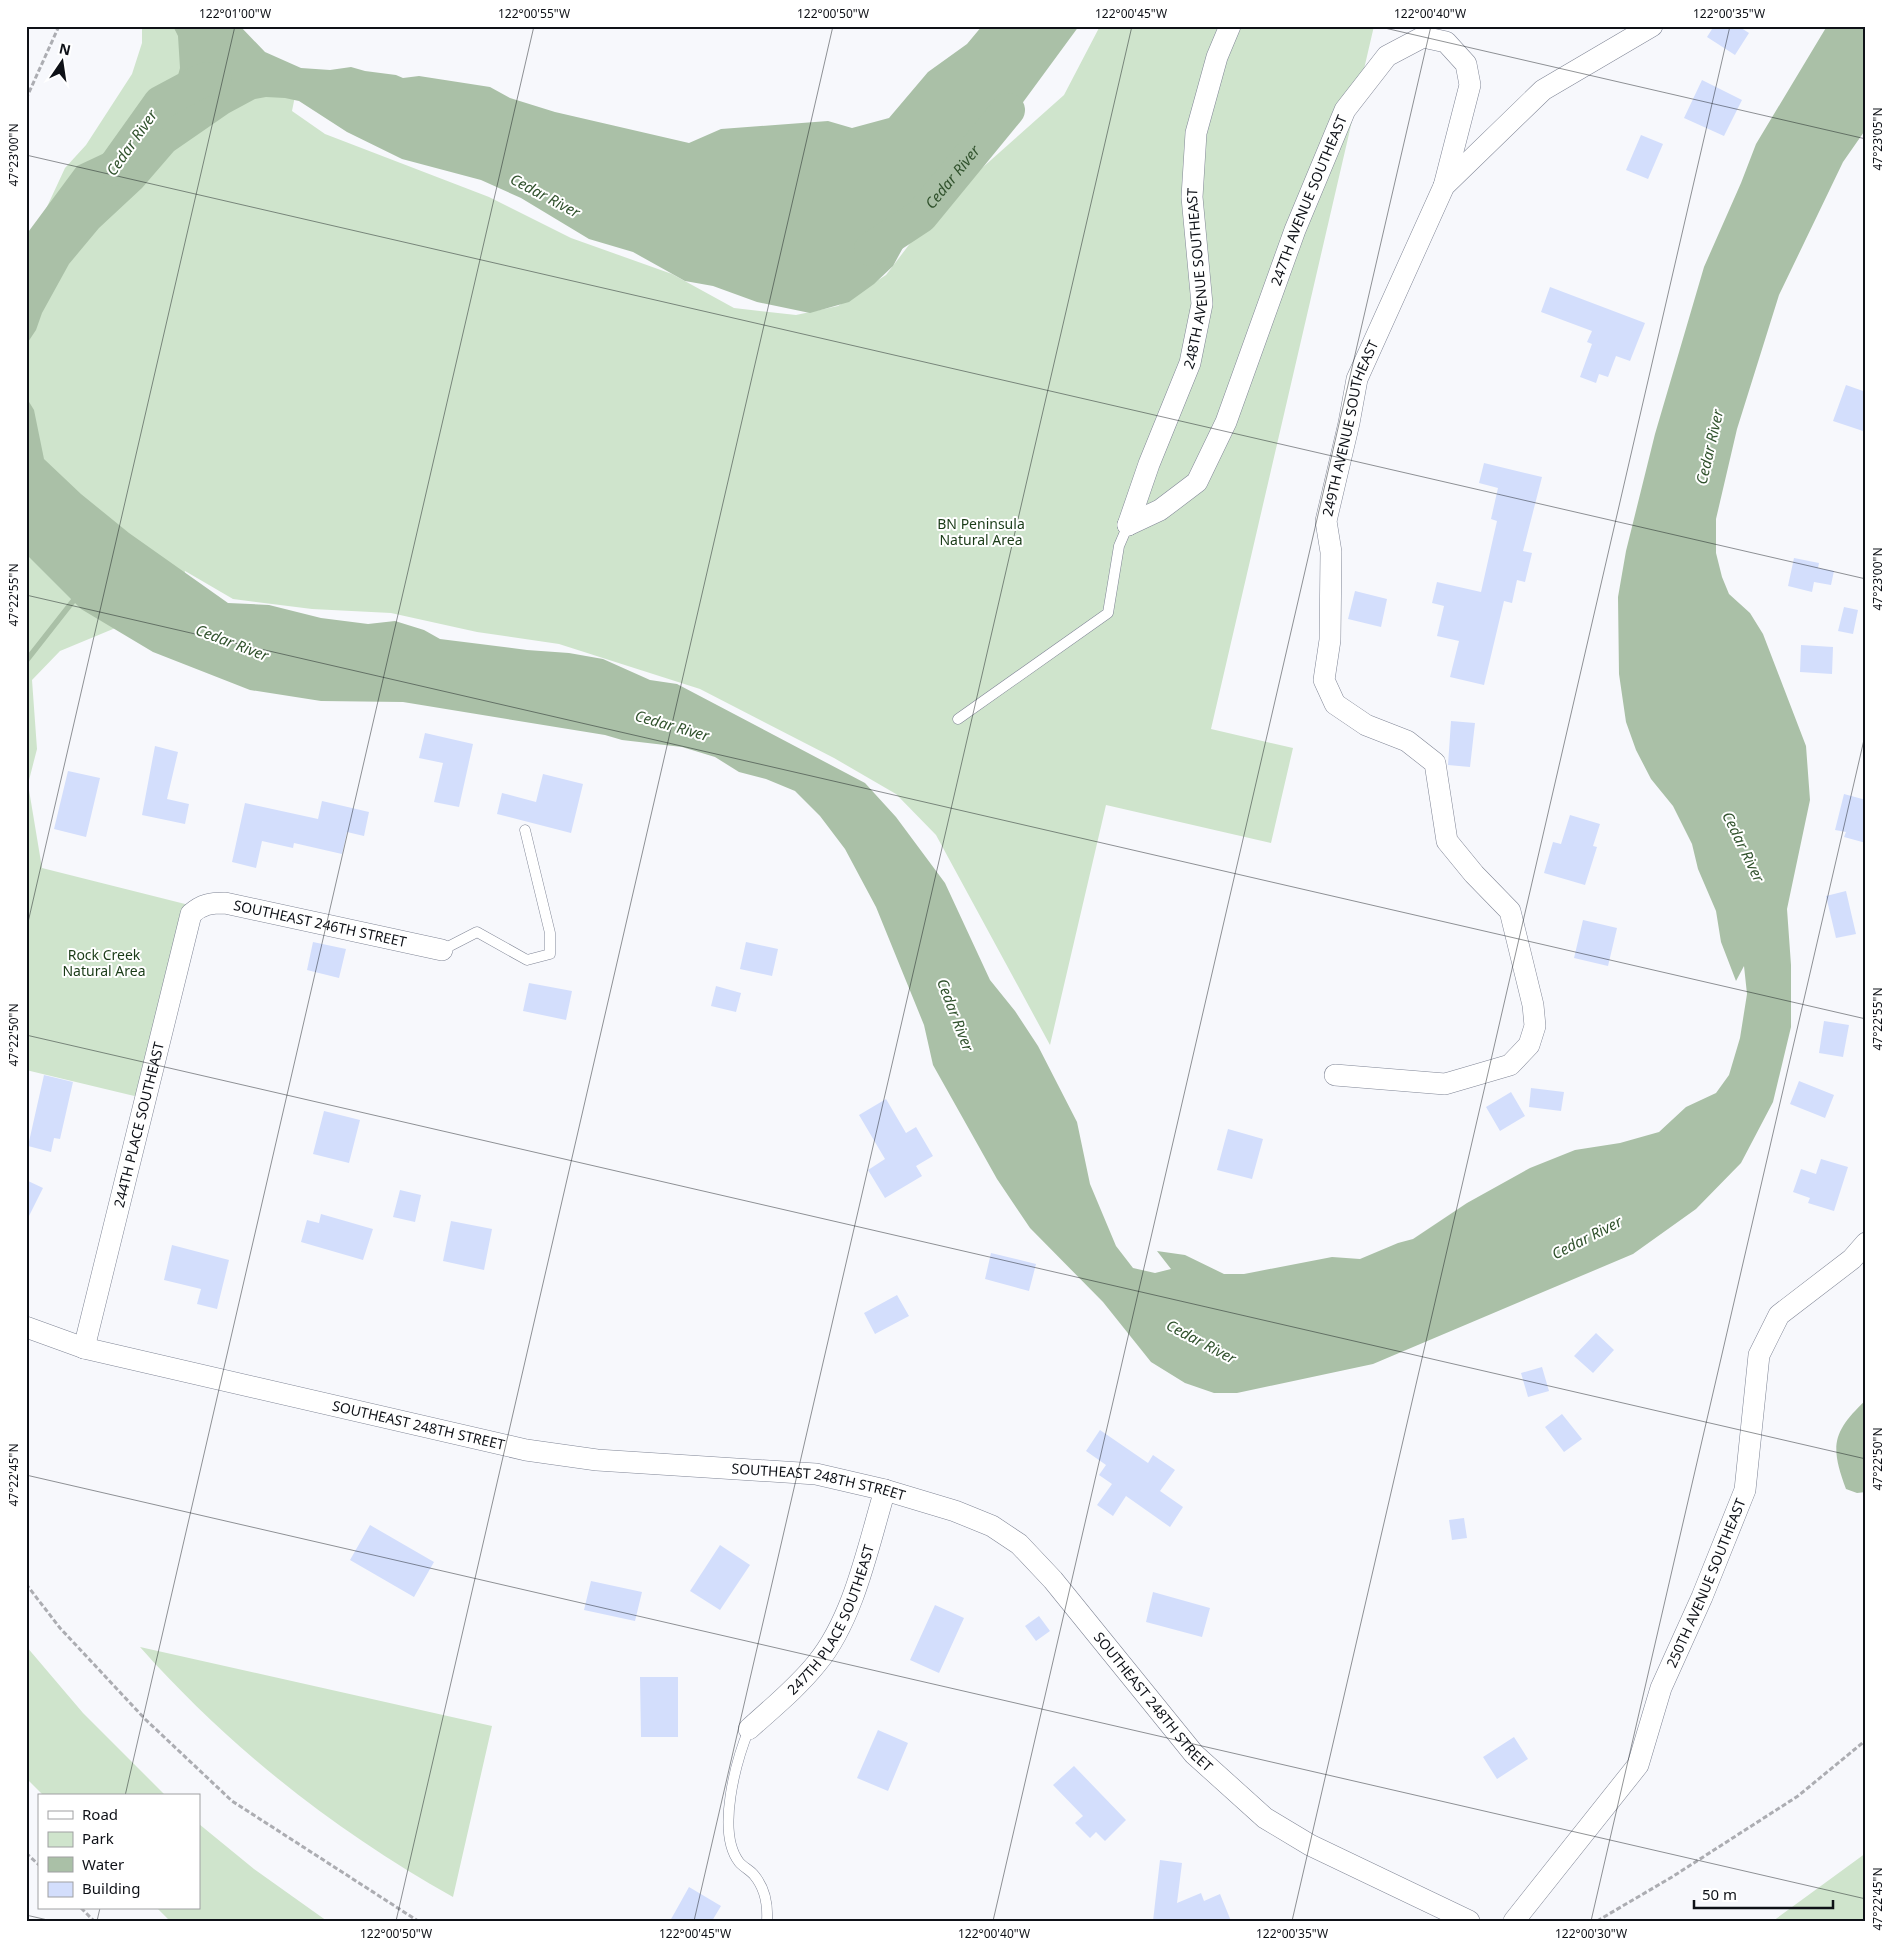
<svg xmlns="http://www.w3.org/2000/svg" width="1892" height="1947" font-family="'Noto Sans',sans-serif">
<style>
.green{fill:#cfe4cc}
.water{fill:#aac0a7}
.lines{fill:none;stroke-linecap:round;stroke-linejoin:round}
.stream{stroke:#aac0a7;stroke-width:5.5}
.river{stroke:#aac0a7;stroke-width:34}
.building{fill:#d3defc}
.service-casing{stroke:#808696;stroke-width:11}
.minor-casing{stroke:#808696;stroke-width:22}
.path{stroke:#acadb2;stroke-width:3;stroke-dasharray:5 2.5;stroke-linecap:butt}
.service{stroke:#fff;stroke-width:10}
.minor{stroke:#fff;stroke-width:21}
.ticks{fill:none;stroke:#0e1117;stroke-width:1;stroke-opacity:0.45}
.labels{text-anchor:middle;stroke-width:4;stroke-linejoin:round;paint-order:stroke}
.street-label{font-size:14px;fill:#0e1117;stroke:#fff}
.park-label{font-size:14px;fill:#1a3b17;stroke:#fff}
.water-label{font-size:15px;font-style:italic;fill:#31522d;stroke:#fff}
.neatline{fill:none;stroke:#0e1117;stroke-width:2}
.ticks-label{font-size:12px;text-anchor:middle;fill:#0e1117}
</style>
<rect width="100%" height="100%" fill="#f7f8fc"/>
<!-- green -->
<path class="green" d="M142,26H223L298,81L292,111L325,134L489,197L571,238L672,274L734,308L796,315L838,306L886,275L937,208L1064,95L1100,26H1374L1211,729L1293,748L1271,843L1106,805L1050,1045L936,835L896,794L834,758L700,689L559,644L477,632L391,613L312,609L233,599L185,571L178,602L60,651L32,680L37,749L28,784L42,868L197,907L151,1100L26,1070V252L65,168L86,145L132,74L142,43Z
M26,1646L83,1713L166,1796H44L26,1778Z
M140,1647L492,1726L453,1897C335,1831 230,1748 140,1647Z
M199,1824L254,1869L327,1921H170L157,1908H199Z
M1866,1853V1921H1773Z"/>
<!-- water -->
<path class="water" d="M173,26H240L265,52L301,68L330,70L351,67L365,71L396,75L403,78L419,76L490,87L510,98L555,112L689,143L721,129L828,121L852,128L889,118L928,72L967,44L982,26H1079L1021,105L981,145L956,159L923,188L917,200L905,244L893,266L874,284L849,302L810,313L757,302L713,286L685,281L633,252L589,239L521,198L481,180L402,159L347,132L299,101L285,98L266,97L255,99L229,113L174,151L142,188L99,228L69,264L42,313L36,330L26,345V235L77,166L128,142L169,109L180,68L178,36Z
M1827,26H1866V129L1843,162L1779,295L1737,429L1716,519V553L1722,577L1729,594L1750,613L1763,634L1806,746L1810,800L1787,909L1791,965V1027L1773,1102L1741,1163L1696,1209L1633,1254L1373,1364L1237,1393H1214L1185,1383L1151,1362L1103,1302L1030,1228L997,1179L933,1065L924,1025L876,907L845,849L820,816L795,791L766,779L739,772L715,757L682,747L622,740L605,735L403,702L321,701L250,690L153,652L81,609L26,554V397L34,410L44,459L81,494L129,533L228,603L269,605L321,618L368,624L395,621L424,630L440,639L527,650L569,653L603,659L650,680L677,684L865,783L896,817L945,883L990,980L1015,1011L1038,1046L1077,1122L1090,1184L1116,1246L1133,1268L1155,1273L1171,1269L1157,1251L1185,1255L1224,1274H1244L1332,1257L1360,1259L1398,1243L1413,1239L1467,1203L1530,1168L1575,1150L1620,1143L1659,1132L1686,1107L1716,1093L1729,1075L1740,1038L1747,994L1744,966L1736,981L1721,942L1716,911L1698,869L1692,844L1673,806L1651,779L1636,750L1626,722L1619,674L1618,597L1626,551L1655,434L1704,267L1741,183L1756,144Z
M1866,1400V1492L1857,1493L1846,1489C1830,1446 1832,1432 1866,1400Z"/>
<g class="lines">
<!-- stream -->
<path class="stream" d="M26,661L77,596"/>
<!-- river -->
<g class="river">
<path d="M113,169L160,103L203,80L215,79"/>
<path id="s1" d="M871,249L921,216L1008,110"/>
</g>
</g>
<!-- building -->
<path class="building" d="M1714,26H1738L1749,33L1735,55L1707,37Z
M1702,80L1742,100L1724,136L1684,118Z
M1641,135L1663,144L1648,179L1626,170Z
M1550,287L1645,323L1630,361L1616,356L1608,377L1599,374L1596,383L1580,377L1592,344L1587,342L1592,331L1541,312Z
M1846,385L1866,392V432L1833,421Z
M1484,463L1542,477L1523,551L1532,553L1525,582L1517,580L1512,603L1504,601L1484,685L1450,677L1459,641L1437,636L1444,606L1432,603L1437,582L1481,592L1497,521L1491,519L1498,488L1479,483Z
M1794,558L1819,563L1818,568L1834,571L1831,585L1814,582L1812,592L1788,586Z
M1355,591L1387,599L1381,627L1348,619Z
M1844,607L1858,610L1853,634L1838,631Z
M1801,645L1833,647L1832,674L1800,672Z
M1451,721L1475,723L1470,767L1448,765Z
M425,733L473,744L459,807L434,802L443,763L419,758Z
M155,746L178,752L167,799L189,804L185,824L142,815Z
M68,771L100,778L86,837L54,829Z
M543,774L583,784L571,833L497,814L502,793L536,802Z
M1844,794L1866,800V843L1844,837L1846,832L1835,830Z
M322,801L369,812L364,836L347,832L342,854L294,843L293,848L262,841L256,868L232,862L245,803L318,819Z
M1570,815L1600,824L1593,846L1597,847L1585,885L1544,873L1553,842L1561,844Z
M1846,891L1856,934L1836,938L1826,896Z
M1583,920L1617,928L1608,966L1574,958Z
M313,942L346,949L339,978L307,970Z
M746,942L778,949L772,976L740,969Z
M529,983L572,991L566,1020L523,1011Z
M716,986L741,993L736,1012L711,1006Z
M1824,1021L1849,1025L1843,1057L1819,1053Z
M44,1075L73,1082L60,1139L54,1138L51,1152L28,1146Z
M1799,1081L1834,1095L1825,1118L1790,1104Z
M1531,1088L1564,1092L1561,1111L1529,1107Z
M1511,1092L1525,1116L1500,1131L1486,1107Z
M886,1099L906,1133L916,1127L933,1156L916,1166L922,1176L885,1198L868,1170L885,1159L859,1115Z
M324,1111L360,1120L349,1163L313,1154Z
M1228,1129L1263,1139L1252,1179L1217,1170Z
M1821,1159L1848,1167L1834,1211L1808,1203L1810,1198L1793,1192L1801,1169L1816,1174Z
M26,1180L43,1188L26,1222Z
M400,1190L421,1195L415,1222L393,1217Z
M321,1214L373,1229L363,1260L301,1242L307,1220L319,1223Z
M451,1221L492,1229L484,1270L443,1261Z
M172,1245L229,1260L217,1309L197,1304L201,1289L164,1280Z
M991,1253L1036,1264L1029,1291L985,1279Z
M897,1295L909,1316L875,1334L864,1313Z
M1596,1333L1614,1350L1593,1373L1574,1356Z
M1542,1367L1549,1391L1528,1397L1521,1373Z
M1562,1414L1582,1439L1564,1452L1545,1427Z
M1100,1430L1148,1463L1153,1455L1175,1470L1160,1491L1183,1507L1170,1527L1126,1496L1113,1516L1097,1505L1112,1484L1099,1475L1106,1465L1086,1451Z
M1464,1518L1467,1538L1452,1540L1449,1520Z
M370,1525L434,1562L414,1597L350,1560Z
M720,1545L750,1565L720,1610L690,1591Z
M591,1581L642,1592L635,1621L584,1610Z
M1153,1592L1210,1608L1202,1637L1146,1622Z
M935,1605L964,1618L939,1673L910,1660Z
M1039,1616L1050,1631L1036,1641L1025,1626Z
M640,1677H678V1737H641Z
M878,1730L908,1743L888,1791L857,1778Z
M1514,1737L1528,1759L1497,1779L1483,1757Z
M1074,1766L1126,1820L1105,1841L1096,1832L1090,1838L1075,1823L1083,1816L1053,1785Z
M1160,1860L1182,1863L1177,1903L1201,1893L1204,1901L1220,1894L1231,1921H1153Z
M689,1887L721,1906L712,1921H670Z"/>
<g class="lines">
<!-- service casing -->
<g class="service-casing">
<path id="service" d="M958,719L1108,613L1119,546L1128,525
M442,950L477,932L527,960L550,954V933L525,830
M749,1729C736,1761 716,1832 739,1862C743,1867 750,1870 754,1875C765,1888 768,1904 767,1921"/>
</g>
<!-- minor casing -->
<g class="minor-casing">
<g id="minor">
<path id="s2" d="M1128,525L1160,510L1197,482L1226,422L1295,230L1345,110L1387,56L1423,37L1446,42L1466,64L1470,85L1444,186"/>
<path id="s3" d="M1128,525L1149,464L1190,363L1202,304L1192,197L1196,133L1217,57L1230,26"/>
<path id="s4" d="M1335,1075L1445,1084L1510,1065L1529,1045L1535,1026L1533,1005L1510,911L1474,874L1447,841L1435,763L1407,741L1366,725L1335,704L1324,680L1330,640L1331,552L1326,521L1349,423L1357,379L1444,186L1543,90L1652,26"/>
<path id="s5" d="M26,1327L84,1348L526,1450L597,1460L816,1474L885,1490L955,1511L992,1526L1019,1544L1053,1580L1194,1754L1265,1818L1310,1845L1469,1921"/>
<path id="s6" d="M84,1348L191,914C202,904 211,903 225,903L442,950"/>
<path id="s7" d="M749,1729C772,1708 797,1688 817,1663C854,1618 868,1546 885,1490"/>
<path id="s8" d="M1514,1921L1638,1765L1661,1688L1702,1597L1745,1490L1759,1355L1779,1315L1852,1259L1866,1243"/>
</g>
</g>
<!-- path -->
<path class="path" d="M26,99L59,26
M26,1584L60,1628L145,1719L232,1801L418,1921
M26,1853L39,1865
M81,1908L94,1921
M1597,1921L1672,1877L1798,1796L1866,1740"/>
<!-- service -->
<use href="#service" class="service"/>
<!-- minor -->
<use href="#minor" class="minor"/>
</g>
<!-- ticks -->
<path class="ticks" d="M1376,26L1866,139M26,155L1866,579M26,595L1866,1019M26,931L235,26M26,1035L1866,1459M26,1475L1866,1899M125,1796L534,26M26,1915L52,1921M97,1921L100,1908M396,1921L833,26M694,1921L1132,26M993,1921L1431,26M1292,1921L1730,26M1591,1921L1866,731"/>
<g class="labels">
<!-- street labels -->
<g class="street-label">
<text dy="5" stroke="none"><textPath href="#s2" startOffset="385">247TH AVENUE SOUTHEAST</textPath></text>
<text dy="5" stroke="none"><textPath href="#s3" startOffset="259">248TH AVENUE SOUTHEAST</textPath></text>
<text dy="5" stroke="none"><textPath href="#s4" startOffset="916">249TH AVENUE SOUTHEAST</textPath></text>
<text dy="5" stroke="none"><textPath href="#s6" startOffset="581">SOUTHEAST 246TH STREET</textPath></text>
<text dy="5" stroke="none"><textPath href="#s6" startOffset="230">244TH PLACE SOUTHEAST</textPath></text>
<text dy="5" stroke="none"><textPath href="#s5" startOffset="405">SOUTHEAST 248TH STREET</textPath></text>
<text dy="5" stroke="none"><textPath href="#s5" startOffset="810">SOUTHEAST 248TH STREET</textPath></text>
<text dy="5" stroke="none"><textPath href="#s8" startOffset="394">250TH AVENUE SOUTHEAST</textPath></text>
<text dy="5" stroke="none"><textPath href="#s7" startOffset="140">247TH PLACE SOUTHEAST</textPath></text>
<text dy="5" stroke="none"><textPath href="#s5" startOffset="1230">SOUTHEAST 248TH STREET</textPath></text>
</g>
<!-- park labels -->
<g class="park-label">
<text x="981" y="529">BN Peninsula<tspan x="981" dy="16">Natural Area</tspan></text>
<text x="104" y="960">Rock Creek<tspan x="104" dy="16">Natural Area</tspan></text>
</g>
<!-- water labels -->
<g class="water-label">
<text transform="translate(132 143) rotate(-55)" y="5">Cedar River</text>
<text dy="5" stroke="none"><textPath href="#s1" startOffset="110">Cedar River</textPath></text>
<text transform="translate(545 196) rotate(28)" y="5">Cedar River</text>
<text transform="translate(1710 447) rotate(-77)" y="5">Cedar River</text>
<text transform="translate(232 643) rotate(21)" y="5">Cedar River</text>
<text transform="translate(672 726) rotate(16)" y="5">Cedar River</text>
<text transform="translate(1743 847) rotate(64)" y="5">Cedar River</text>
<text transform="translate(955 1015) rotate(69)" y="5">Cedar River</text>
<text transform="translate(1587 1238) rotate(-27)" y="5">Cedar River</text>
<text transform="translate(1201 1342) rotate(28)" y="5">Cedar River</text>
</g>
</g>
<!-- border -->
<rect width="1892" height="1947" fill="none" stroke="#ffffff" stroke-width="55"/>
<!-- legend -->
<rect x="38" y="1794" width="162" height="115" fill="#ffffff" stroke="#9fa0a2"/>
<rect x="48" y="1811" width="25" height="8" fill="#ffffff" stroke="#9fa0a2"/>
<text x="82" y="1820" font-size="15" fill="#0e1117">Road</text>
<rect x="48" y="1832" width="25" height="15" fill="#cfe4cc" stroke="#9fa0a2"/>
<text x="82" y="1844" font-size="15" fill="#0e1117">Park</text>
<rect x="48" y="1857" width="25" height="15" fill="#aac0a7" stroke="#9fa0a2"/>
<text x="82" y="1870" font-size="15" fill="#0e1117">Water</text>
<rect x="48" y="1882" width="25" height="15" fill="#d3defc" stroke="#9fa0a2"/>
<text x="82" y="1894" font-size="15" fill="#0e1117">Building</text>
<!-- north arrow -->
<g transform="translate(62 62) rotate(13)" stroke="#ffffff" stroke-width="4" paint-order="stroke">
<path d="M0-4L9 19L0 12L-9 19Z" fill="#0e1117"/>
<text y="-8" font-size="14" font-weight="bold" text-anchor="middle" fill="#0e1117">N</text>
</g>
<!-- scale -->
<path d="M1694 1900v8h139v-8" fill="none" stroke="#0e1117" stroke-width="2.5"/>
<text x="1702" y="1900" font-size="15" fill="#0e1117" stroke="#ffffff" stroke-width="4" paint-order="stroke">50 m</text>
<rect x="28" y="28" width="1836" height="1892" class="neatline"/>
<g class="ticks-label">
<text x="235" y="18">122°01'00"W</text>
<text x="534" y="18">122°00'55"W</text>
<text x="833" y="18">122°00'50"W</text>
<text x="1131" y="18">122°00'45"W</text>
<text x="1430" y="18">122°00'40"W</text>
<text x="1729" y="18">122°00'35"W</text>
<text transform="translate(1878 139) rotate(-90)" y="4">47°23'05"N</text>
<text transform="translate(14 155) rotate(-90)" y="4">47°23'00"N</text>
<text transform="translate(1878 579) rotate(-90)" y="4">47°23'00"N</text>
<text transform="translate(14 595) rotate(-90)" y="4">47°22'55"N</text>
<text transform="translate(1878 1019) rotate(-90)" y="4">47°22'55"N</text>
<text transform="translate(14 1035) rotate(-90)" y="4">47°22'50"N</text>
<text transform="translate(1878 1459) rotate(-90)" y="4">47°22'50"N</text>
<text transform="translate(14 1475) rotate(-90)" y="4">47°22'45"N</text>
<text transform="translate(1878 1899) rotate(-90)" y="4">47°22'45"N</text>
<text x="396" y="1938">122°00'50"W</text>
<text x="695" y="1938">122°00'45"W</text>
<text x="994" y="1938">122°00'40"W</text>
<text x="1292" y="1938">122°00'35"W</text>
<text x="1591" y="1938">122°00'30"W</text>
</g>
</svg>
